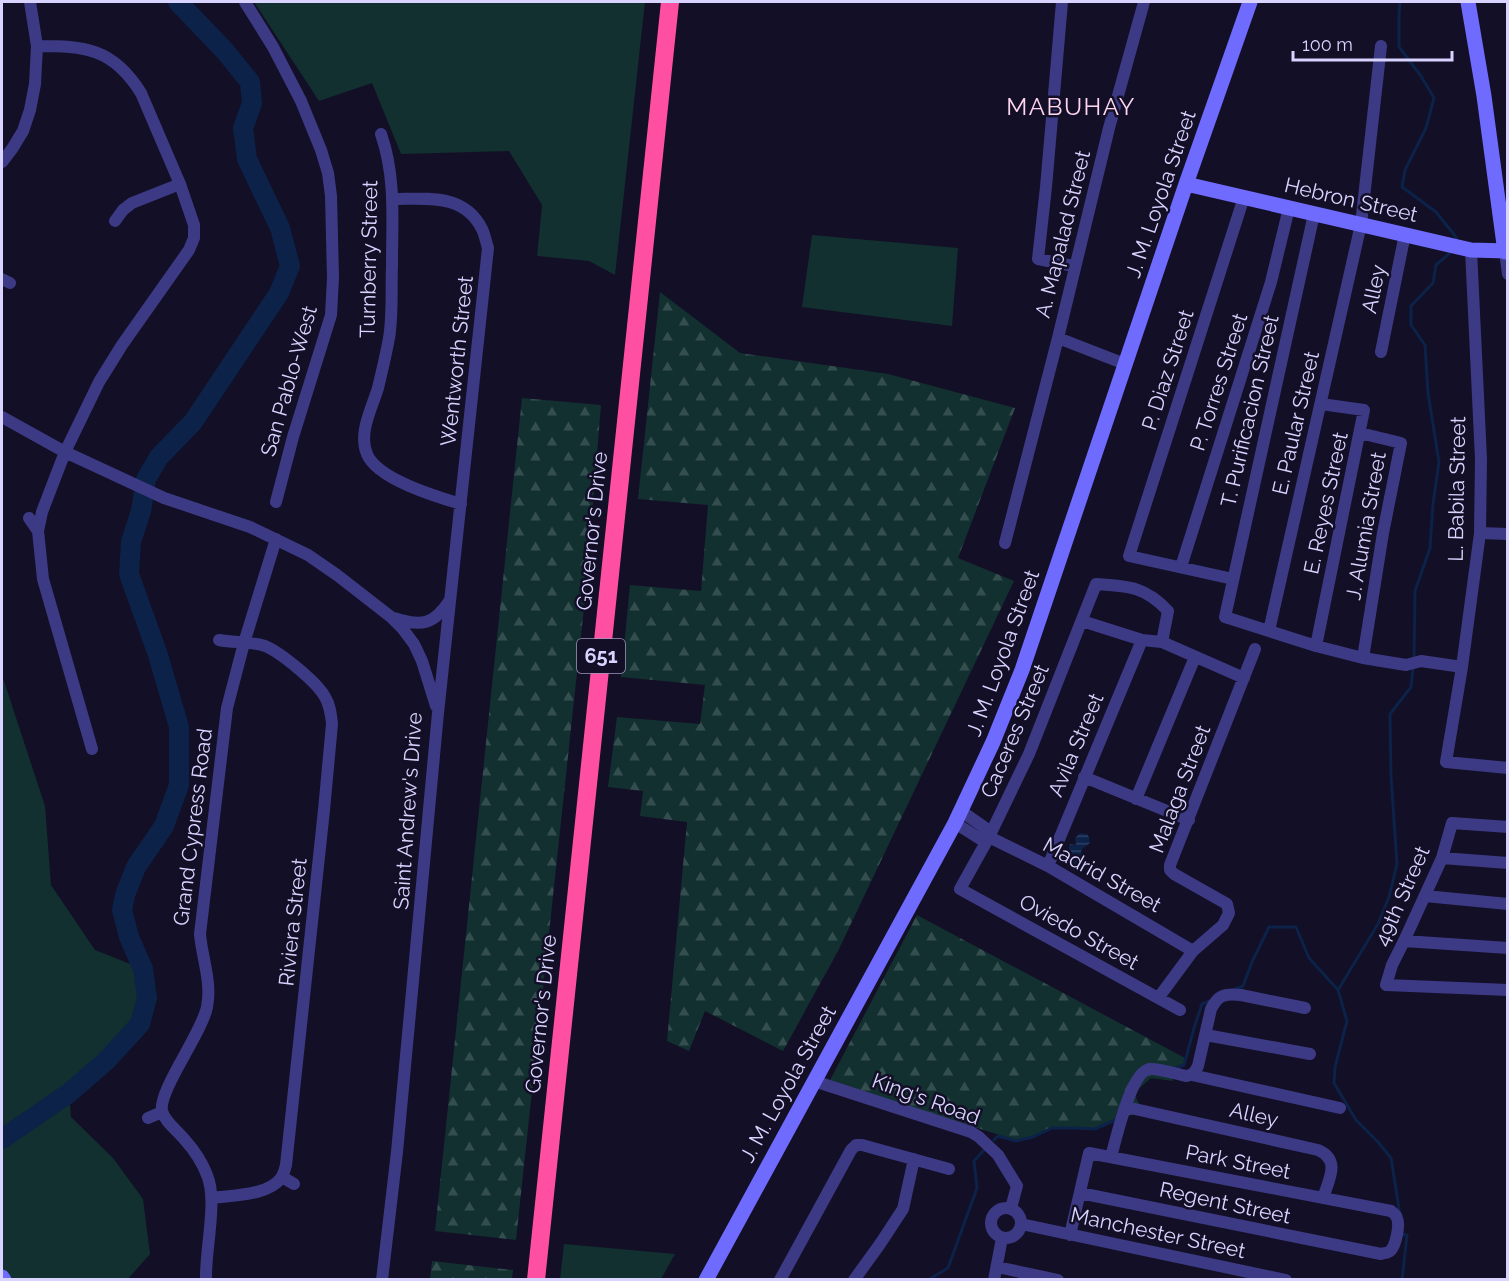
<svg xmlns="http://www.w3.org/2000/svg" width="1509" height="1281" font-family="Raleway,sans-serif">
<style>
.green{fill:#12302f}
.forest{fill:url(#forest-firs)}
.water{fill:url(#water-rules)}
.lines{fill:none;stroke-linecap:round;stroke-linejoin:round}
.stream{stroke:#0c2248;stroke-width:3}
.river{stroke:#0c2248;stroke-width:20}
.street{stroke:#3d3a85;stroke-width:12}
.secondary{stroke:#6f6bff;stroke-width:15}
.highway{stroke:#ff4fa3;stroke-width:18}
.labels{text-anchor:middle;stroke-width:5;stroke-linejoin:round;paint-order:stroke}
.shield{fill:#130f26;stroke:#9e99be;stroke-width:1.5}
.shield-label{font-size:20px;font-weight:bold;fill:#d9d4ff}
.street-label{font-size:21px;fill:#d9d4ff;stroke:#130f26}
.quarter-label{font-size:24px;letter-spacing:1.5px;fill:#ffd6f0;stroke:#130f26}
</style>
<defs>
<pattern id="forest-firs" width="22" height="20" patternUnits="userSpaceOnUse" patternTransform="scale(1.5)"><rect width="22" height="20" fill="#12302f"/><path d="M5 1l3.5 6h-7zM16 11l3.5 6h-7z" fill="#344d4e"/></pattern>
<pattern id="water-rules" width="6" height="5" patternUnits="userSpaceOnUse" patternTransform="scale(1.5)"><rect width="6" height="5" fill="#0c2248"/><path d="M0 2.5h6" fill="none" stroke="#2f4163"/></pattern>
</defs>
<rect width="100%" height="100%" fill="#130f26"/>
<!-- green -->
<path class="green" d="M254,2H645L615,275L589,261L537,256L542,205L509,151L401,154L372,83L319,101Z
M812,235L958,248L952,326L802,307Z
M2,675L45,806L51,885L95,950L143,969L147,998L140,1024L106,1061L69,1093L71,1117L113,1158L143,1199L150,1254L128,1279H12L2,1269Z
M564,1244L675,1254L661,1279H560Z"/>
<!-- forest -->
<path class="forest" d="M660,292L740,353L888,374L1015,408L958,558L1014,581L838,951L783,1051L705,1011L689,1051L667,1041L687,822L640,816L643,791L608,787L617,717L700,724L705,685L621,677L630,585L701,591L708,505L638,499Z
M522,398L601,405L586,589L516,1240L435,1231Z
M917,915L1185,1058L1183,1064L1171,1070L1173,1081L1151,1078L1134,1093L1143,1113L1119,1117L1095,1128L1052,1127L1032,1136L1016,1140L829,1082Z
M432,1261L513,1270L512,1279H430Z"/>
<!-- water -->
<path class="water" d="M1080,833L1087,834L1089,837L1090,843L1082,849L1081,852L1086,863C1083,872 1074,874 1068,866L1066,862L1069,852V846L1070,844L1076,845L1075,838Z"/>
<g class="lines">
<!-- stream -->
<path class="stream" d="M1400,2L1399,14V47L1421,76L1434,98L1426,128L1405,170L1402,187L1436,212L1456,237L1457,242
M1414,659L1415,591L1430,548L1433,504L1439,462L1428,393L1425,345L1411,325V306L1433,283L1436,265L1451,252
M1235,989L1243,986L1252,962L1269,927H1296L1309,958L1338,990L1347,1021L1335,1067L1334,1083L1356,1120L1378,1142L1391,1158L1400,1215
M1338,990L1378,924L1389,897L1397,864L1391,776L1390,714L1411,687L1413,668
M1176,1068L1184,1065L1194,1028L1202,1004L1210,1001
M994,1140L998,1136L1016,1141L1033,1137L1052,1128H1076L1095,1129L1118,1119
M1400,1234L1407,1235L1402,1280
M928,1280L948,1268L977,1188L974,1161L984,1150"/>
<!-- river -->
<path class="river" d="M2,1139L69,1093L106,1061L140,1024L147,998L143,969L129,937L122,910L125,895L136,867L164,826L179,785V727L158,655L129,574L131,542L141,511L146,479L159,457L193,422L279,293L290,266L280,228L247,159L243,128L252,103L250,82L224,50L178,2"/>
<!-- street -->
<path class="street" d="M245,2L273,47L301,101L321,150L328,173L331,196L333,278L331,315L293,437L276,502
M1062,2L1046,187L1038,259L1074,266
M37,46C85,46 113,48 141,93L180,184L194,225V238L189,250L122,345L99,382L65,452L42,512L38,531L43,579L92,749
M381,134C396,177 392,220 392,265C391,289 393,315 389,338C386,355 382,371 378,388C372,408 358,433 367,454C377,479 437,497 461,504
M2,162L12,149L23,131L30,110L35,84L37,46L30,2
M1314,214L1225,617L1316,646L1363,658L1406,665L1421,661L1462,667
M115,221L123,210L132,203L180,184
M1471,250L1481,459L1480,533L1462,667L1446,762L1508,768
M1505,252L1508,274
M2,279L10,283
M1058,338L1125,364
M1381,352L1405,234
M2,417L65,452L164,498L250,527L308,555L337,575L391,617L402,628L414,644L422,661L436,706
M1360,433L1401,443L1383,533L1363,658
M29,518L38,531
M1480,533L1508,534
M1005,543L1058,338L1109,128L1144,2
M1181,567L1271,282L1289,208
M1233,579L1129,556L1244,197
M394,618C421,627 434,625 450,600
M1082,621L1142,640L1162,642L1244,678
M1269,631L1361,224L1381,46
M1162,642L1168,611C1145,586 1127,586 1096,584L1029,754L989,837L960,889L1180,1010
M1316,646L1364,410L1321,404
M1084,777L1189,820
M1136,799L1195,657
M961,811L991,832
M955,823L985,842
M1508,827L1452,823L1442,858L1404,941L1392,965L1386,985L1508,990
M989,837L1048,866L1193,951
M1442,858L1508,863
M1048,866L1142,640
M1425,896L1508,904
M1404,941L1508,948
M1159,997L1193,951L1223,925L1229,913L1227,904L1174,874L1170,870V865L1255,649
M1206,1035L1310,1054
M1192,1075L1340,1108
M814,1081L971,1132L979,1137L998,1155L1017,1186L1011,1208
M1126,1107L1318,1150C1341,1160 1329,1179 1323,1198
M148,1118L162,1112
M1111,1157C1116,1140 1130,1073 1149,1069C1158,1068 1177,1074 1186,1076C1193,1075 1195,1072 1198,1066L1211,1009C1218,995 1225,993 1241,995L1305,1008
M282,1177L294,1184
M212,1198C232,1195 268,1196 281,1178C283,1175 285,1169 286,1165L324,810L332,724C331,714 330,705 325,697C317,682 280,652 265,646C250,641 234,643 219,640
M991 1223a15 15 0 1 1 30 0a15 15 0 1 1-30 0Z
M1021,1224L1286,1280
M1070,1235L1089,1153L1391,1211C1394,1214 1396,1214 1397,1218C1400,1225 1396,1246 1390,1251C1388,1253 1384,1253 1381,1254L1080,1193
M997,1267L1058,1280
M206,1280C205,1249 218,1201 207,1175C202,1162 194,1150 185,1140C178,1131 165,1122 162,1111C158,1091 202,1033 207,1007C212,982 202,958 200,934L227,708L244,643L276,539
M382,1280L397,1152L438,713L488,248C486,242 485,235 482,229C464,193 427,199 393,199
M780,1280L851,1150L856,1145H862L949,1169
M854,1280L880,1244L903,1209L914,1159
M994,1280L1002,1238"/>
<!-- secondary -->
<path class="secondary" d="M1468,2L1484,96L1505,252
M1186,184L1471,250L1508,251
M2,1277L4,1280
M706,1280L955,823L993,742L1022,670L1186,184L1250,2"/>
<!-- highway -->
<path class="highway" d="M536,1280L670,2"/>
</g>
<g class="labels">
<!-- shield labels -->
<rect class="shield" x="577" y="639" width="48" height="34" rx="4.5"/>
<g class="shield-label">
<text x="601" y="663">651</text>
</g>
<!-- street labels -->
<g class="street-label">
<text transform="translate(1161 194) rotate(-71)" y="7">J. M. Loyola Street</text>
<text transform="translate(1351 200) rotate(13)" y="7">Hebron Street</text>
<text transform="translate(1063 234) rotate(-76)" y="7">A. Mapalad Street</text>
<text transform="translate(369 259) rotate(-89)" y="7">Turnberry Street</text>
<text transform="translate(1374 289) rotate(-78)" y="7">Alley</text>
<text transform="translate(457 361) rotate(-84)" y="7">Wentworth Street</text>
<text transform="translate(1168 370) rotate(-72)" y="7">P. Diaz Street</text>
<text transform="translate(289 381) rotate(-74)" y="7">San Pablo-West</text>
<text transform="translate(1219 382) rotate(-72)" y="7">P. Torres Street</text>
<text transform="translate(1250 411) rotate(-77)" y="7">T. Purificacion Street</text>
<text transform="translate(1296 423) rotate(-77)" y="7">E. Paular Street</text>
<text transform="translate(1457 489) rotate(-89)" y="7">L. Babila Street</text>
<text transform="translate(1326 503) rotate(-78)" y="7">E. Reyes Street</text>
<text transform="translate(1366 526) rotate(-80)" y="7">J. Alumia Street</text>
<text transform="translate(592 531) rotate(-84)" y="7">Governor's Drive</text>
<text transform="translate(1003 653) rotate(-70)" y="7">J. M. Loyola Street</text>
<text transform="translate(1015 731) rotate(-67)" y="7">Caceres Street</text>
<text transform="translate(1076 745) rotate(-67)" y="7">Avila Street</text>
<text transform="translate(1180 789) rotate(-69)" y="7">Malaga Street</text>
<text transform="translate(408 811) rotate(-86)" y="7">Saint Andrew's Drive</text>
<text transform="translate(193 827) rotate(-83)" y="7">Grand Cypress Road</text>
<text transform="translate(1102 875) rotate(29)" y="7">Madrid Street</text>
<text transform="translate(1402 896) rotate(-66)" y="7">49th Street</text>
<text transform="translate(293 922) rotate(-84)" y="7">Riviera Street</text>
<text transform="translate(1079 932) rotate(29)" y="7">Oviedo Street</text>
<text transform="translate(541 1014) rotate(-84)" y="7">Governor's Drive</text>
<text transform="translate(788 1084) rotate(-61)" y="7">J. M. Loyola Street</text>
<text transform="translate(926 1099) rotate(20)" y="7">King's Road</text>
<text transform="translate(1254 1115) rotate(13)" y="7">Alley</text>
<text transform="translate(1238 1162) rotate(11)" y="7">Park Street</text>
<text transform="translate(1225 1203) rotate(12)" y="7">Regent Street</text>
<text transform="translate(1158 1233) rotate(12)" y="7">Manchester Street</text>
</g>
<!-- quarter labels -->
<g class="quarter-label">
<text x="1071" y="115">MABUHAY</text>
</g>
</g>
<!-- border -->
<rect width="1509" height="1281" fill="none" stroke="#d9d4ff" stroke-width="6"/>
<!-- scale -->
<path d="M1293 51v9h159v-9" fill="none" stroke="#d9d4ff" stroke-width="3"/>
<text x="1302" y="51" font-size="18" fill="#d9d4ff" stroke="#130f26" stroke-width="4.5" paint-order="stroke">100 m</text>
</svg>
